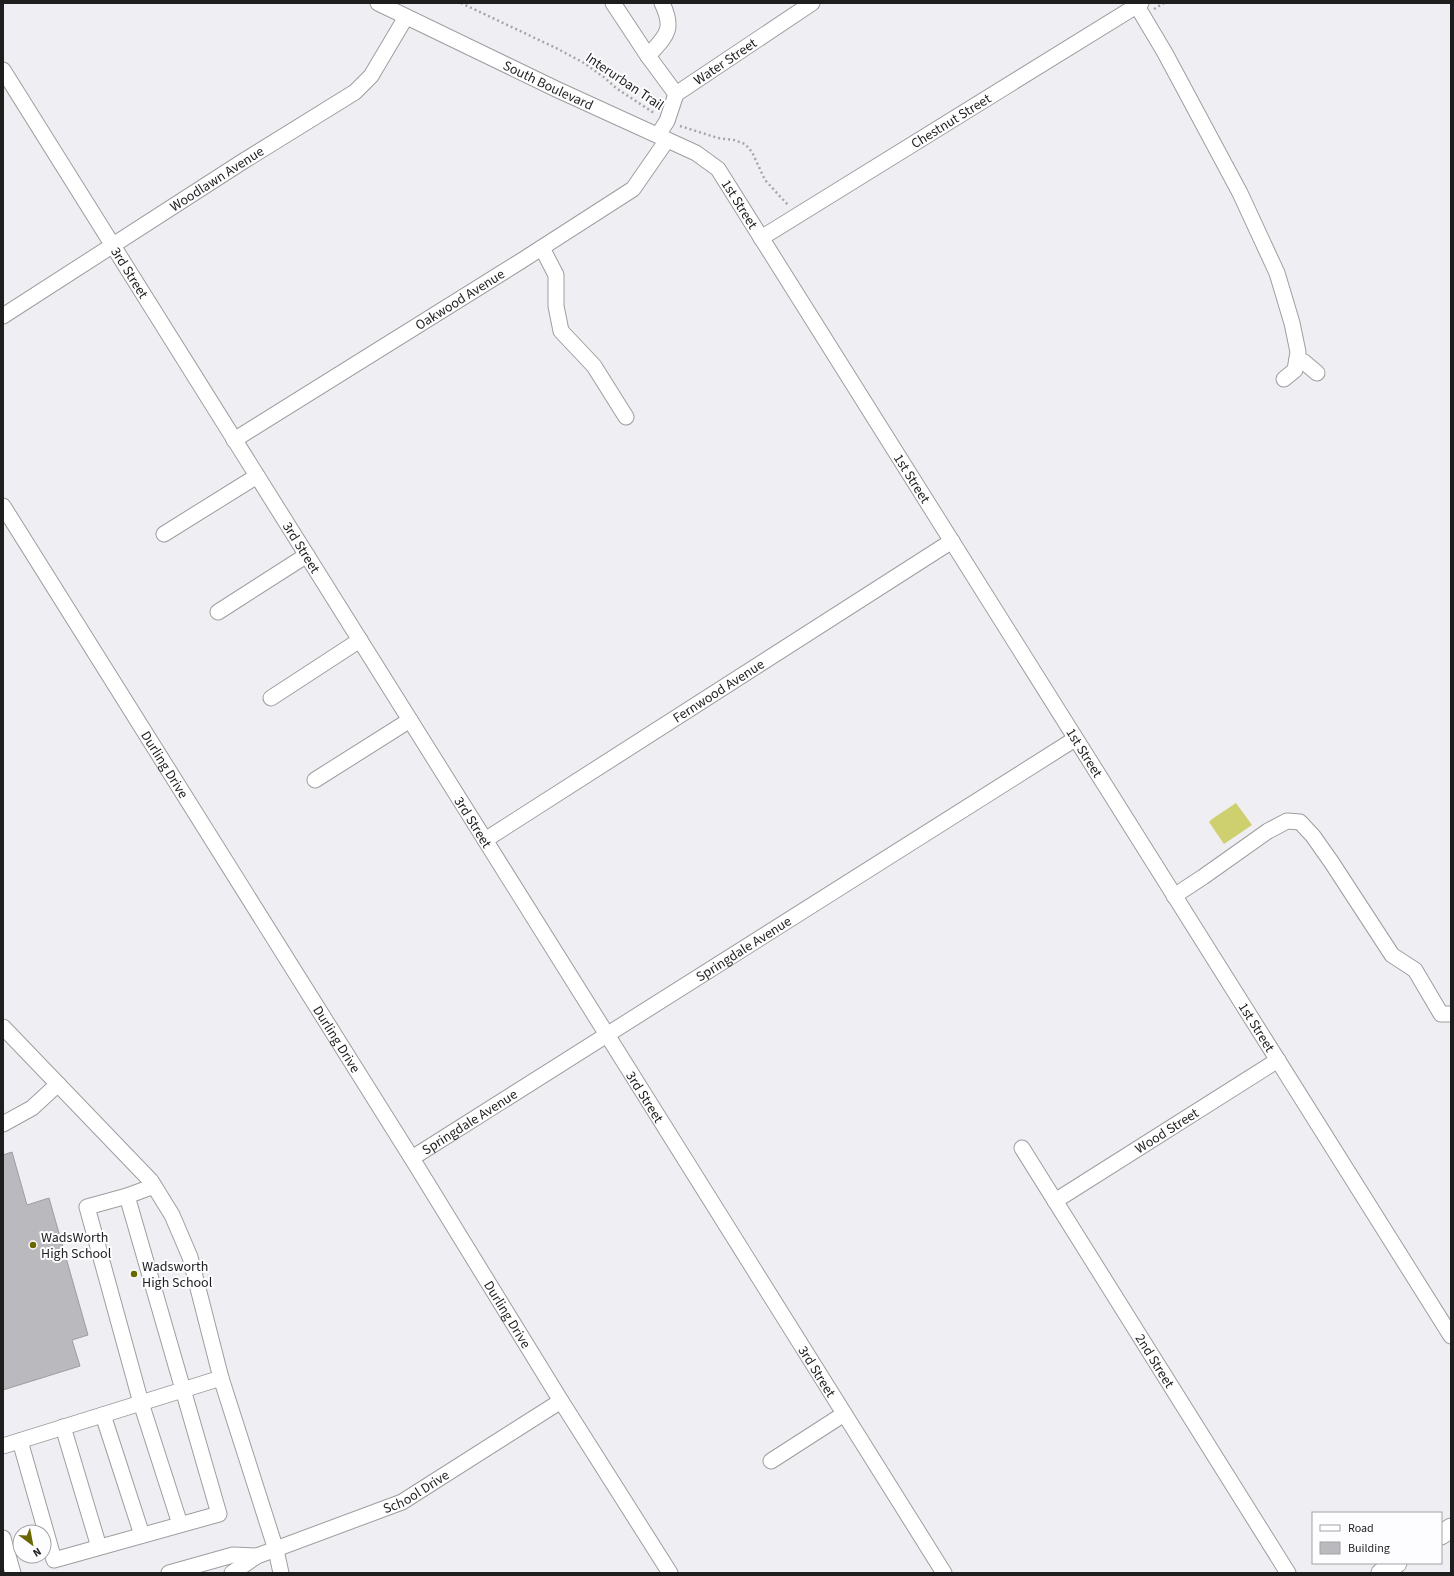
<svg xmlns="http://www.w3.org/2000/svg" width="1454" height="1576" font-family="'Source Sans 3',sans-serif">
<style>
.green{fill:#cecf6f}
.building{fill:#bab9bd;stroke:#9d9ca0}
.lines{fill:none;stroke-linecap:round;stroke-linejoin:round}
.minor-casing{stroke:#9e9ea1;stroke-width:17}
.major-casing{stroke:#9e9ea1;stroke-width:21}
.path{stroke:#a6a6a9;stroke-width:2.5;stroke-dasharray:2 3;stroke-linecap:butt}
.minor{stroke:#fff;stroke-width:15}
.major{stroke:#fff;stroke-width:19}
.poi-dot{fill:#686700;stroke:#fdfcff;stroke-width:1.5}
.labels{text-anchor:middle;stroke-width:4;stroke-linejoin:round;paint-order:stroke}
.street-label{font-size:14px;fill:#1e1e1f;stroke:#fdfcff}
.poi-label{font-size:14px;fill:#1e1e1f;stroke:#fdfcff;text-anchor:start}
</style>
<rect width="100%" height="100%" fill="#efeff3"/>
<!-- green -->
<path class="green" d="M1236,803L1252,825L1224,844L1209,822L1212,819Z"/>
<!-- building -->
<path class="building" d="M12,1152L27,1205L49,1198L88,1335L72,1340L80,1366L3,1390V1155Z"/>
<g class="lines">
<!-- minor casing -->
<g class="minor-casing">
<g id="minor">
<path id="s1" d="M378,3L556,89L696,153L718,169L1451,1336"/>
<path d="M613,3L648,56L676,94"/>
<path d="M1137,6L1165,53L1240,193L1277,273L1292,323L1298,352L1295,370L1284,379"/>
<path d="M648,56C666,36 675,30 662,3"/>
<path id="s2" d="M3,70C317,571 629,1073 944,1573"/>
<path id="s3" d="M658,135L667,121L676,94L812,3"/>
<path id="s4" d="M761,238L1141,3"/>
<path d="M542,248L556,275V306L561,331L594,366L626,417"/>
<path id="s5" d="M3,316L242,162L355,92L371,76L406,17"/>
<path d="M1297,359L1304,362L1317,373"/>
<path id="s6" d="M234,440L521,261L633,189L667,140"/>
<path id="s7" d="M3,506L416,1165L561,1401L670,1573"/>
<path d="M164,534L257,476"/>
<path d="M218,612L307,555"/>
<path d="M271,698L360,640"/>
<path d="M315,780L410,720"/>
<path id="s8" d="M485,840L952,541"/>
<path d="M1174,896L1203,877L1268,831L1287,821L1300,822L1313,836L1332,863L1392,955L1415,970L1441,1014H1451"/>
<path d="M3,1027L151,1181L172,1215L190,1257L221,1378"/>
<path d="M3,1124L32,1108L58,1084"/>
<path id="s9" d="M1022,1148L1288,1573"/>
<path id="s10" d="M412,1158L1075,739"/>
<path d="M127,1196L87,1207L141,1403L180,1524"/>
<path id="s11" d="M1055,1201L1278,1060"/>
<path d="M103,1415L142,1535"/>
<path d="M63,1427L99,1547"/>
<path d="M20,1441L54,1560L219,1514L127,1196L154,1186"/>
<path d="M3,1446L221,1378L276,1550L281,1573"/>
<path d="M771,1461L844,1414"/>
<path d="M3,1538L13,1573"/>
<path d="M169,1573L233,1555L257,1556"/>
<path id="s12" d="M232,1573L257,1556L402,1502L561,1401"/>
</g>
</g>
<!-- major casing -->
<g class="major-casing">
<path id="major" d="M1441,1535L1451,1528
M1381,1573L1397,1563"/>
</g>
<!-- path -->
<path class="path" d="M461,3L558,49L584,63L605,78L616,88L654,113
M1154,9L1164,3
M680,126L718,138L734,140L745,144L752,152L765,180L788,205"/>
<!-- minor -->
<use href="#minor" class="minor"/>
<!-- major -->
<use href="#major" class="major"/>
</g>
<!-- markers -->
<g class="poi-dot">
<circle cx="33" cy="1245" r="4"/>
<circle cx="134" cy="1274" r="4"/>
</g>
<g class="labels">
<!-- street labels -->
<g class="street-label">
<text dy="5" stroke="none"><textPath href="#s3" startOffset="104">Water Street</textPath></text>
<text transform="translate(625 81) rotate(34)" y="5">Interurban Trail</text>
<text dy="5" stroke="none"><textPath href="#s1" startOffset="189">South Boulevard</textPath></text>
<text dy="5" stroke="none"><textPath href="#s4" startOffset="223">Chestnut Street</textPath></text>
<text dy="5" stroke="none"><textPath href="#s5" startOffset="254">Woodlawn Avenue</textPath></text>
<text dy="5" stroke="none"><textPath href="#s1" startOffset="420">1st Street</textPath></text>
<text dy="5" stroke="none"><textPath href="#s2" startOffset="239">3rd Street</textPath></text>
<text dy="5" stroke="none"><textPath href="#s6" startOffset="266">Oakwood Avenue</textPath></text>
<text dy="5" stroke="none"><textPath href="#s1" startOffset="744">1st Street</textPath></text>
<text dy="5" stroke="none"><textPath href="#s2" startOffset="563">3rd Street</textPath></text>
<text dy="5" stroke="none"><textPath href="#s8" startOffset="277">Fernwood Avenue</textPath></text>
<text dy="5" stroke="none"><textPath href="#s1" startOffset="1068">1st Street</textPath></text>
<text dy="5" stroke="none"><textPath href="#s7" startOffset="305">Durling Drive</textPath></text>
<text dy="5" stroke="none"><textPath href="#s2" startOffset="887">3rd Street</textPath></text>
<text dy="5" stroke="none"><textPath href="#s10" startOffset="392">Springdale Avenue</textPath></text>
<text dy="5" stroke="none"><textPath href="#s1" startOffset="1392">1st Street</textPath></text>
<text dy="5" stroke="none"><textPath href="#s7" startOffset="629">Durling Drive</textPath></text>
<text dy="5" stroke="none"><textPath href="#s2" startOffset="1211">3rd Street</textPath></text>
<text dy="5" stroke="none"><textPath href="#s10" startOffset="68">Springdale Avenue</textPath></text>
<text dy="5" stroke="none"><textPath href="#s11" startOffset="132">Wood Street</textPath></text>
<text dy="5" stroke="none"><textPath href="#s7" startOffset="953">Durling Drive</textPath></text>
<text dy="5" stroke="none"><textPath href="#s9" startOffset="251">2nd Street</textPath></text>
<text dy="5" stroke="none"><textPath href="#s2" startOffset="1535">3rd Street</textPath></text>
<text dy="5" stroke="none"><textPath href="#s12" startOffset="202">School Drive</textPath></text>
</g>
<!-- poi labels -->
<g class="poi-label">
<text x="41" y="1242">WadsWorth<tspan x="41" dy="16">High School</tspan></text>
<text x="142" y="1271">Wadsworth<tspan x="142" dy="16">High School</tspan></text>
</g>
</g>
<!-- border -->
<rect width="1454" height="1576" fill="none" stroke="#1e1e1f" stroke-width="8"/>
<!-- legend -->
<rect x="1312" y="1512" width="130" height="52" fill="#fdfcff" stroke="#a4a3a5"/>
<rect x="1320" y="1525" width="20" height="6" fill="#ffffff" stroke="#a4a3a5"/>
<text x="1348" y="1532" font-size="12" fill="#1e1e1f">Road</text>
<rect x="1320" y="1542" width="20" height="12" fill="#bab9bd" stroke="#a4a3a5"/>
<text x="1348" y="1552" font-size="12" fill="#1e1e1f">Building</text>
<!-- north arrow -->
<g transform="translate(32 1544) rotate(148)"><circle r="19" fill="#fdfcff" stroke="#a4a3a5"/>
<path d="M0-3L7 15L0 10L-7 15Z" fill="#686700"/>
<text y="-6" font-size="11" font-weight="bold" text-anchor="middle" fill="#1e1e1f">N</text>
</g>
</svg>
